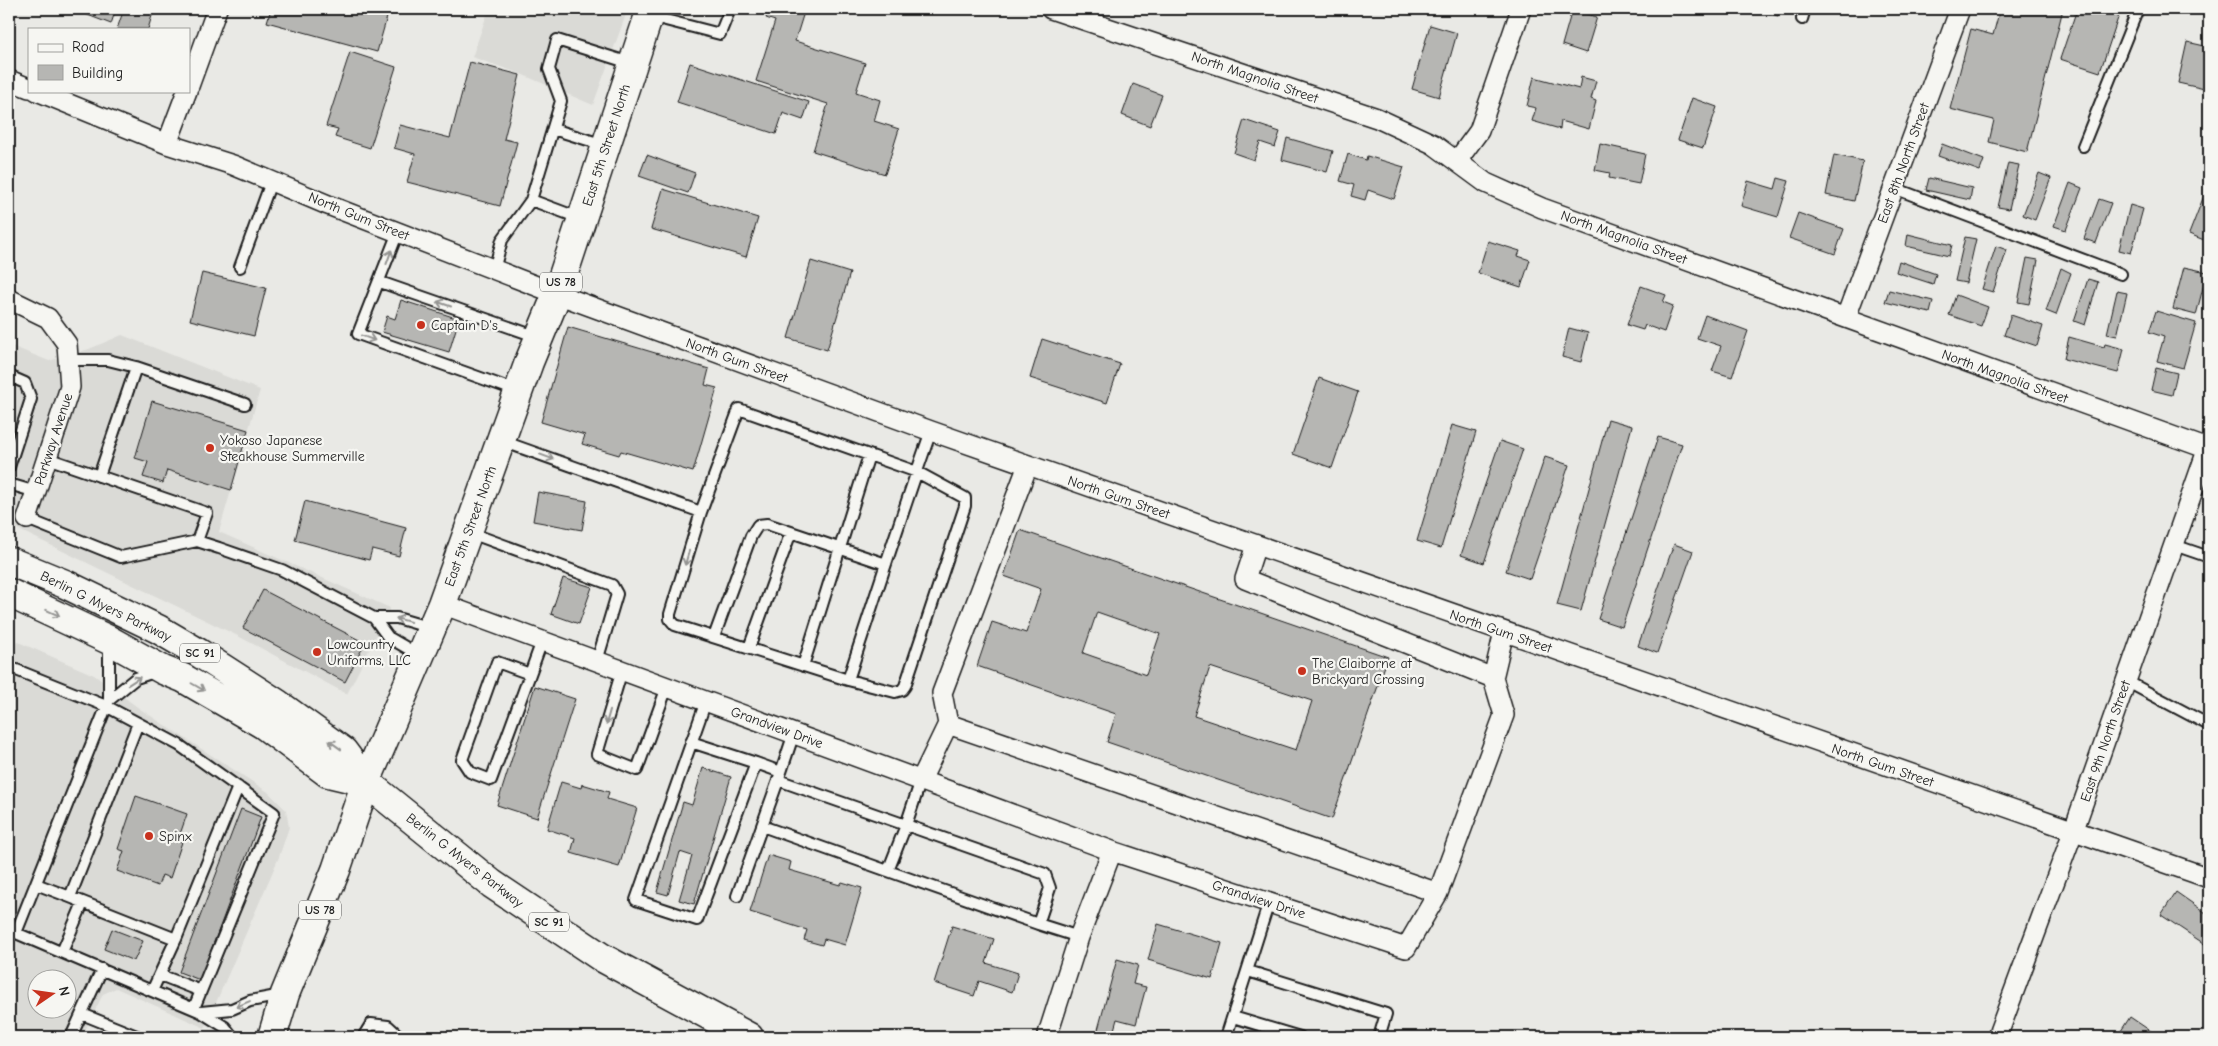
<svg xmlns="http://www.w3.org/2000/svg" width="2218" height="1046" font-family="'Comic Neue',sans-serif">
<style>
.built{fill:#dadad6;fill-rule:evenodd}
.building{fill:#b6b6b3;stroke:#1c1c1c;fill-rule:evenodd}
.lines{fill:none;stroke-linecap:round;stroke-linejoin:round}
.service-casing{stroke:#1c1c1c;stroke-width:14}
.minor-casing{stroke:#1c1c1c;stroke-width:22}
.primary-casing{stroke:#1c1c1c;stroke-width:31}
.service{stroke:#f6f6f2;stroke-width:10}
.minor{stroke:#f6f6f2;stroke-width:19}
.primary{stroke:#f6f6f2;stroke-width:28}
.oneway{stroke:#949492}
.poi-dot{fill:#c8321e;stroke:#f6f6f2;stroke-width:2}
.labels{text-anchor:middle;stroke-width:4.5;stroke-linejoin:round;paint-order:stroke}
.shield{fill:#f6f6f2;stroke:#5d5d5c;stroke-width:1}
.shield-label{font-size:12px;font-weight:bold;fill:#1c1c1c}
.street-label{font-size:14px;fill:#1c1c1c;stroke:#f6f6f2}
.poi-label{font-size:14px;fill:#1c1c1c;stroke:#f6f6f2;text-anchor:start}
</style>
<rect width="100%" height="100%" fill="#e9e9e5"/>
<filter id="ink" filterUnits="userSpaceOnUse"><feTurbulence type="fractalNoise" baseFrequency=".02" numOctaves="2"/><feDisplacementMap in="SourceGraphic" scale="10" xChannelSelector="R" yChannelSelector="G"/><feConvolveMatrix kernelMatrix="1 2 1 2 8 2 1 2 1" color-interpolation-filters="sRGB"/></filter>
<g filter="url(#ink)">
<!-- built -->
<path class="built" d="M489,9H628L593,105L521,74L472,57Z
M122,335L260,390L219,532L390,608L347,694L238,636L9,525V345L49,361L89,349Z
M9,638L94,675L140,709L268,792L286,810L289,827L279,857L205,1028L116,988L103,994L82,1037H9ZM38,978H68V1008H38Z"/>
<!-- building -->
<path class="building" d="M72,9H116L111,24Z
M124,9H154L148,29H117Z
M271,9H359L387,17L377,52L267,22Z
M769,9H805L795,41L865,63L856,92L880,100L874,121L899,129L885,174L813,151L828,104L756,81L775,21L766,18Z
M1754,9H1780L1778,16Z
M2000,9H2063L2027,152L1989,142L1994,120L1950,109L1971,29L1993,35Z
M2077,9H2099L2119,15L2100,72L2060,59Z
M1572,10L1597,17L1586,53L1562,45Z
M1430,25L1457,33L1439,97L1412,89Z
M2187,42L2209,47V90L2178,83Z
M350,52L396,67L370,148L335,137L338,129L326,126Z
M470,62L520,75L504,139L517,142L500,206L407,182L415,154L394,148L400,125L450,138Z
M690,63L809,102L803,120L783,113L776,134L677,102Z
M1534,77L1579,89L1581,77L1596,81L1591,99L1596,101L1589,129L1561,121L1560,129L1532,121L1536,108L1527,106Z
M1133,84L1162,95L1150,126L1122,115Z
M1692,98L1717,107L1703,148L1678,140Z
M1244,120L1280,132L1275,147L1260,142L1254,160L1234,153Z
M1287,138L1333,151L1327,172L1282,160Z
M1600,144L1645,154L1639,184L1609,178L1610,173L1595,170Z
M1942,144L1984,160L1980,171L1938,156Z
M1348,154L1366,160L1367,156L1404,167L1394,199L1368,190L1365,200L1351,196L1354,185L1340,181Z
M647,155L695,173L688,193L639,176Z
M1834,155L1863,161L1854,201L1826,195Z
M2008,163L2019,165L2009,209L1998,207Z
M2039,173L2051,178L2035,220L2023,215Z
M1778,178L1789,181L1778,217L1741,206L1748,181L1775,189Z
M1929,178L1972,188L1970,200L1926,190Z
M2070,183L2082,188L2066,230L2054,226Z
M663,189L758,218L746,257L651,229Z
M2205,193L2209,195V242L2189,234Z
M2099,199L2111,203L2096,243L2084,239Z
M2130,205L2143,209L2131,253L2119,250Z
M1798,213L1844,229L1835,254L1789,238Z
M1908,234L1952,245L1949,256L1906,246Z
M1965,237L1976,239L1966,283L1955,281Z
M1488,241L1520,251L1518,256L1530,260L1521,287L1478,273Z
M1996,246L2007,250L1993,292L1982,289Z
M2027,258L2038,260L2029,304L2018,302Z
M811,261L850,273L827,350L788,338Z
M1899,261L1936,274L1933,284L1896,272Z
M2184,267L2207,272L2196,315L2173,309Z
M2061,268L2071,273L2056,315L2046,311Z
M202,273L266,288L254,336L190,320Z
M2088,279L2098,282L2085,325L2074,321Z
M1641,286L1666,295L1663,302L1673,306L1664,332L1645,325L1643,330L1627,325Z
M1889,290L1933,301L1930,313L1885,302Z
M2117,291L2127,293L2117,336L2107,334Z
M1956,295L1988,307L1981,326L1949,315Z
M401,300L459,319L449,352L382,332L387,316L395,319Z
M2156,311L2196,323L2183,368L2157,361L2164,337L2149,332Z
M1705,315L1748,331L1732,377L1712,371L1721,346L1697,338Z
M2011,315L2043,326L2037,346L2004,335Z
M568,327L709,369L705,385L717,388L693,472L621,451L619,455L582,444L585,435L541,422Z
M1569,328L1588,333L1581,362L1562,357Z
M2069,337L2104,347L2105,344L2124,349L2118,373L2064,359Z
M1042,339L1120,364L1107,403L1030,378Z
M2156,368L2177,373L2172,395L2151,390Z
M1319,378L1358,392L1332,468L1293,454Z
M152,401L248,430L231,490L167,470L163,483L143,477L148,462L135,458Z
M1608,419L1632,426L1581,611L1557,605Z
M1452,425L1476,432L1441,548L1417,541Z
M1658,437L1682,444L1622,627L1598,619Z
M1500,441L1523,449L1484,563L1461,555Z
M1545,457L1569,465L1530,579L1506,571Z
M538,492L587,501L582,530L533,521Z
M305,501L406,528L399,556L372,549L369,560L295,540Z
M1020,530L1388,657L1332,819L1107,742L1116,714L977,666L992,622L1026,633L1041,589L1004,576ZM1097,612L1160,634L1146,675L1083,653ZM1210,667L1312,701L1296,750L1194,716Z
M1674,544L1693,551L1657,653L1638,646Z
M563,578L592,587L579,624L551,614Z
M263,590L365,643L345,682L243,628Z
M535,686L575,699L537,818L497,805Z
M703,768L731,777L694,904L679,900L692,856L680,852L668,895L657,892L683,802L692,805Z
M561,782L581,788L582,784L609,792L607,799L637,808L619,867L571,853L575,838L547,829Z
M136,796L187,814L178,840L182,842L170,878L162,875L158,886L117,871L124,851L118,849Z
M241,809L261,817L200,980L179,972Z
M768,855L791,862L789,870L840,885L842,882L862,888L845,945L824,939L822,945L804,940L807,930L750,912Z
M2176,892L2209,915V947L2161,915Z
M1158,924L1222,943L1212,979L1148,960Z
M952,926L994,939L986,963L1018,973L1012,992L979,981L974,996L934,983Z
M112,929L143,941L134,961L104,949Z
M1117,959L1138,965L1133,984L1146,987L1136,1024L1117,1019L1112,1037H1096Z
M2130,1017L2158,1036L2157,1037H2124L2119,1034Z"/>
<g class="lines">
<!-- service casing -->
<g class="service-casing">
<path id="service" d="M650,16L720,34L730,9
M1802,19L1805,9
M553,129L604,145
M2083,146L2138,9
M1894,188L2121,274
M531,200L582,219
M398,232L358,334L517,391
M240,267L271,182
M494,270L502,240L531,200L561,101L549,69L557,40L633,64
M380,282L538,337
M68,360H108L136,367L99,476
M136,367L245,404
M9,376L25,383L31,399L9,467
M502,441L701,512
M47,458L207,513L197,541
M9,484L36,492
M27,519L121,557L197,541L219,548L282,570L374,618L388,637L419,655
M468,532L612,585L617,594L597,661
M2174,545L2209,557
M374,618H397L431,628
M714,637L751,536L758,525L767,524L886,564
M109,644V700L16,933L201,1012L225,1027L233,1037
M749,648L791,532
M803,666L869,455
M9,667L106,706L179,745L274,813L194,1008
M622,670L597,754L637,770L667,687
M530,674L491,780L470,772L462,760L497,662L530,674L542,641
M848,680L895,692L902,690L905,686L965,506V498L917,472L739,409L701,512L670,614V619L675,625L848,680C875,597 902,513 931,431
M2126,681L2209,725
M109,700L136,678L157,671
M706,701L636,900L697,920L756,763L781,772L794,733
M691,742L756,763
M778,780L906,825L921,780
M762,826L888,871L906,825L1045,874L1050,888L1038,924L888,871
M36,884L70,897L138,723
M737,896L780,775
M70,897L176,939L238,787
M1038,924L1079,937
M62,952L83,903
M1248,971L1386,1014L1379,1037
M160,975L201,991
M152,991L176,939
M201,1012L232,1009L250,1001L282,995
M82,1014L139,1037
M1233,1017L1300,1037
M71,1037L102,969
M363,1037L371,1024L388,1026L400,1037
M1226,1037L1269,902"/>
</g>
<!-- minor casing -->
<g class="minor-casing">
<path id="minor" d="M1051,9L1377,118L1433,144L1486,183L1542,208L2208,449
M9,80L29,88
M189,86L217,9
M37,91L167,144L233,165L328,205L557,294L931,431L2209,878
M167,144L187,91
M1457,161L1479,131L1521,9
M9,299L48,318L67,344L70,387L27,519
M1846,317L1960,9
M1256,545L1245,579L1493,678
M442,604L1112,851L1079,937L1047,1037
M948,724L1438,893L1406,948L1112,851
M921,780L948,724L942,693L1028,465
M1438,893L1504,715L1493,678L1504,632
M1997,1037L2073,832L2209,445"/>
</g>
<!-- primary casing -->
<g class="primary-casing">
<path id="primary" d="M9,561L65,584L158,629L199,653L278,704L343,751L366,782L492,884L601,957L749,1037
M9,593L109,640L163,670L183,678L264,725L328,773L366,782
M272,1037L285,994L336,870L366,782L442,604L529,362L557,294L651,9"/>
</g>
<!-- service -->
<use href="#service" class="service"/>
<!-- minor -->
<use href="#minor" class="minor"/>
<!-- primary -->
<use href="#primary" class="primary"/>
</g>
<!-- one-way arrows -->
<defs><path id="oneway-shaft" d="M-6 0H5M1.5-3L5.5 0L1.5 3" fill="none" stroke-width="1.6" stroke-linecap="round" stroke-linejoin="round" transform="scale(1.25)"/></defs>
<g class="oneway">
<use href="#oneway-shaft" transform="translate(389 257) rotate(-70)"/>
<use href="#oneway-shaft" transform="translate(444 304) rotate(-161)"/>
<use href="#oneway-shaft" transform="translate(368 338) rotate(20)"/>
<use href="#oneway-shaft" transform="translate(547 457) rotate(20)"/>
<use href="#oneway-shaft" transform="translate(687 558) rotate(106)"/>
<use href="#oneway-shaft" transform="translate(53 613) rotate(25)"/>
<use href="#oneway-shaft" transform="translate(403 620) rotate(-165)"/>
<use href="#oneway-shaft" transform="translate(134 681) rotate(-33)"/>
<use href="#oneway-shaft" transform="translate(198 687) rotate(30)"/>
<use href="#oneway-shaft" transform="translate(608 717) rotate(106)"/>
<use href="#oneway-shaft" transform="translate(335 745) rotate(-144)"/>
<use href="#oneway-shaft" transform="translate(243 1004) rotate(157)"/>
</g>
</g>
<!-- markers -->
<g class="poi-dot">
<circle cx="421" cy="325" r="5"/>
<circle cx="210" cy="448" r="5"/>
<circle cx="317" cy="652" r="5"/>
<circle cx="1302" cy="671" r="5"/>
<circle cx="149" cy="836" r="5"/>
</g>
<g class="labels">
<!-- shield labels -->
<g class="shield">
<rect x="540" y="272.5" width="42" height="19" rx="4"/>
<rect x="180" y="643.5" width="40" height="19" rx="4"/>
<rect x="299" y="900.5" width="42" height="19" rx="4"/>
<rect x="529" y="912.5" width="40" height="19" rx="4"/>
</g>
<g class="shield-label">
<text x="561" y="286">US 78</text>
<text x="200" y="657">SC 91</text>
<text x="320" y="914">US 78</text>
<text x="549" y="926">SC 91</text>
</g>
<!-- street labels -->
<g class="street-label">
<text transform="translate(1255 77) rotate(19)" y="5">North Magnolia Street</text>
<text transform="translate(606 145) rotate(-72)" y="5">East 5th Street North</text>
<text transform="translate(1903 163) rotate(-70)" y="5">East 8th North Street</text>
<text transform="translate(359 216) rotate(22)" y="5">North Gum Street</text>
<text transform="translate(1624 237) rotate(20)" y="5">North Magnolia Street</text>
<text transform="translate(737 360) rotate(20)" y="5">North Gum Street</text>
<text transform="translate(2005 376) rotate(20)" y="5">North Magnolia Street</text>
<text transform="translate(53 439) rotate(-72)" y="5">Parkway Avenue</text>
<text transform="translate(1119 497) rotate(19)" y="5">North Gum Street</text>
<text transform="translate(470 526) rotate(-70)" y="5">East 5th Street North</text>
<text transform="translate(106 606) rotate(26)" y="5">Berlin G Myers Parkway</text>
<text transform="translate(1501 631) rotate(19)" y="5">North Gum Street</text>
<text transform="translate(777 727) rotate(20)" y="5">Grandview Drive</text>
<text transform="translate(2105 741) rotate(-71)" y="5">East 9th North Street</text>
<text transform="translate(1883 765) rotate(19)" y="5">North Gum Street</text>
<text transform="translate(465 860) rotate(38)" y="5">Berlin G Myers Parkway</text>
<text transform="translate(1259 899) rotate(18)" y="5">Grandview Drive</text>
</g>
<!-- poi labels -->
<g class="poi-label">
<text x="431" y="330">Captain D's</text>
<text x="220" y="445">Yokoso Japanese<tspan x="220" dy="16">Steakhouse Summerville</tspan></text>
<text x="327" y="649">Lowcountry<tspan x="327" dy="16">Uniforms, LLC</tspan></text>
<text x="1312" y="668">The Claiborne at<tspan x="1312" dy="16">Brickyard Crossing</tspan></text>
<text x="159" y="841">Spinx</text>
</g>
</g>
<!-- margin -->
<rect width="2218" height="1046" fill="none" stroke="#f6f6f2" stroke-width="30"/>
<rect x="15" y="15" width="2188" height="1016" fill="none" stroke="#1c1c1c" stroke-width="2" filter="url(#ink)"/>
<!-- legend -->
<rect x="28" y="28" width="162" height="65" fill="#f6f6f2" stroke="#9f9f9c"/>
<rect x="38" y="44" width="25" height="8" fill="#f6f6f2" stroke="#9f9f9c"/>
<text x="72" y="52" font-size="15" fill="#1c1c1c">Road</text>
<rect x="38" y="65" width="25" height="15" fill="#b6b6b3" stroke="#9f9f9c"/>
<text x="72" y="78" font-size="15" fill="#1c1c1c">Building</text>
<!-- north arrow -->
<g transform="translate(52 994) rotate(77)"><circle r="24" fill="#f6f6f2" stroke="#9f9f9c"/>
<path d="M0-4L9 19L0 12L-9 19Z" fill="#c8321e"/>
<text y="-8" font-size="14" font-weight="bold" text-anchor="middle" fill="#1c1c1c">N</text>
</g>
</svg>
